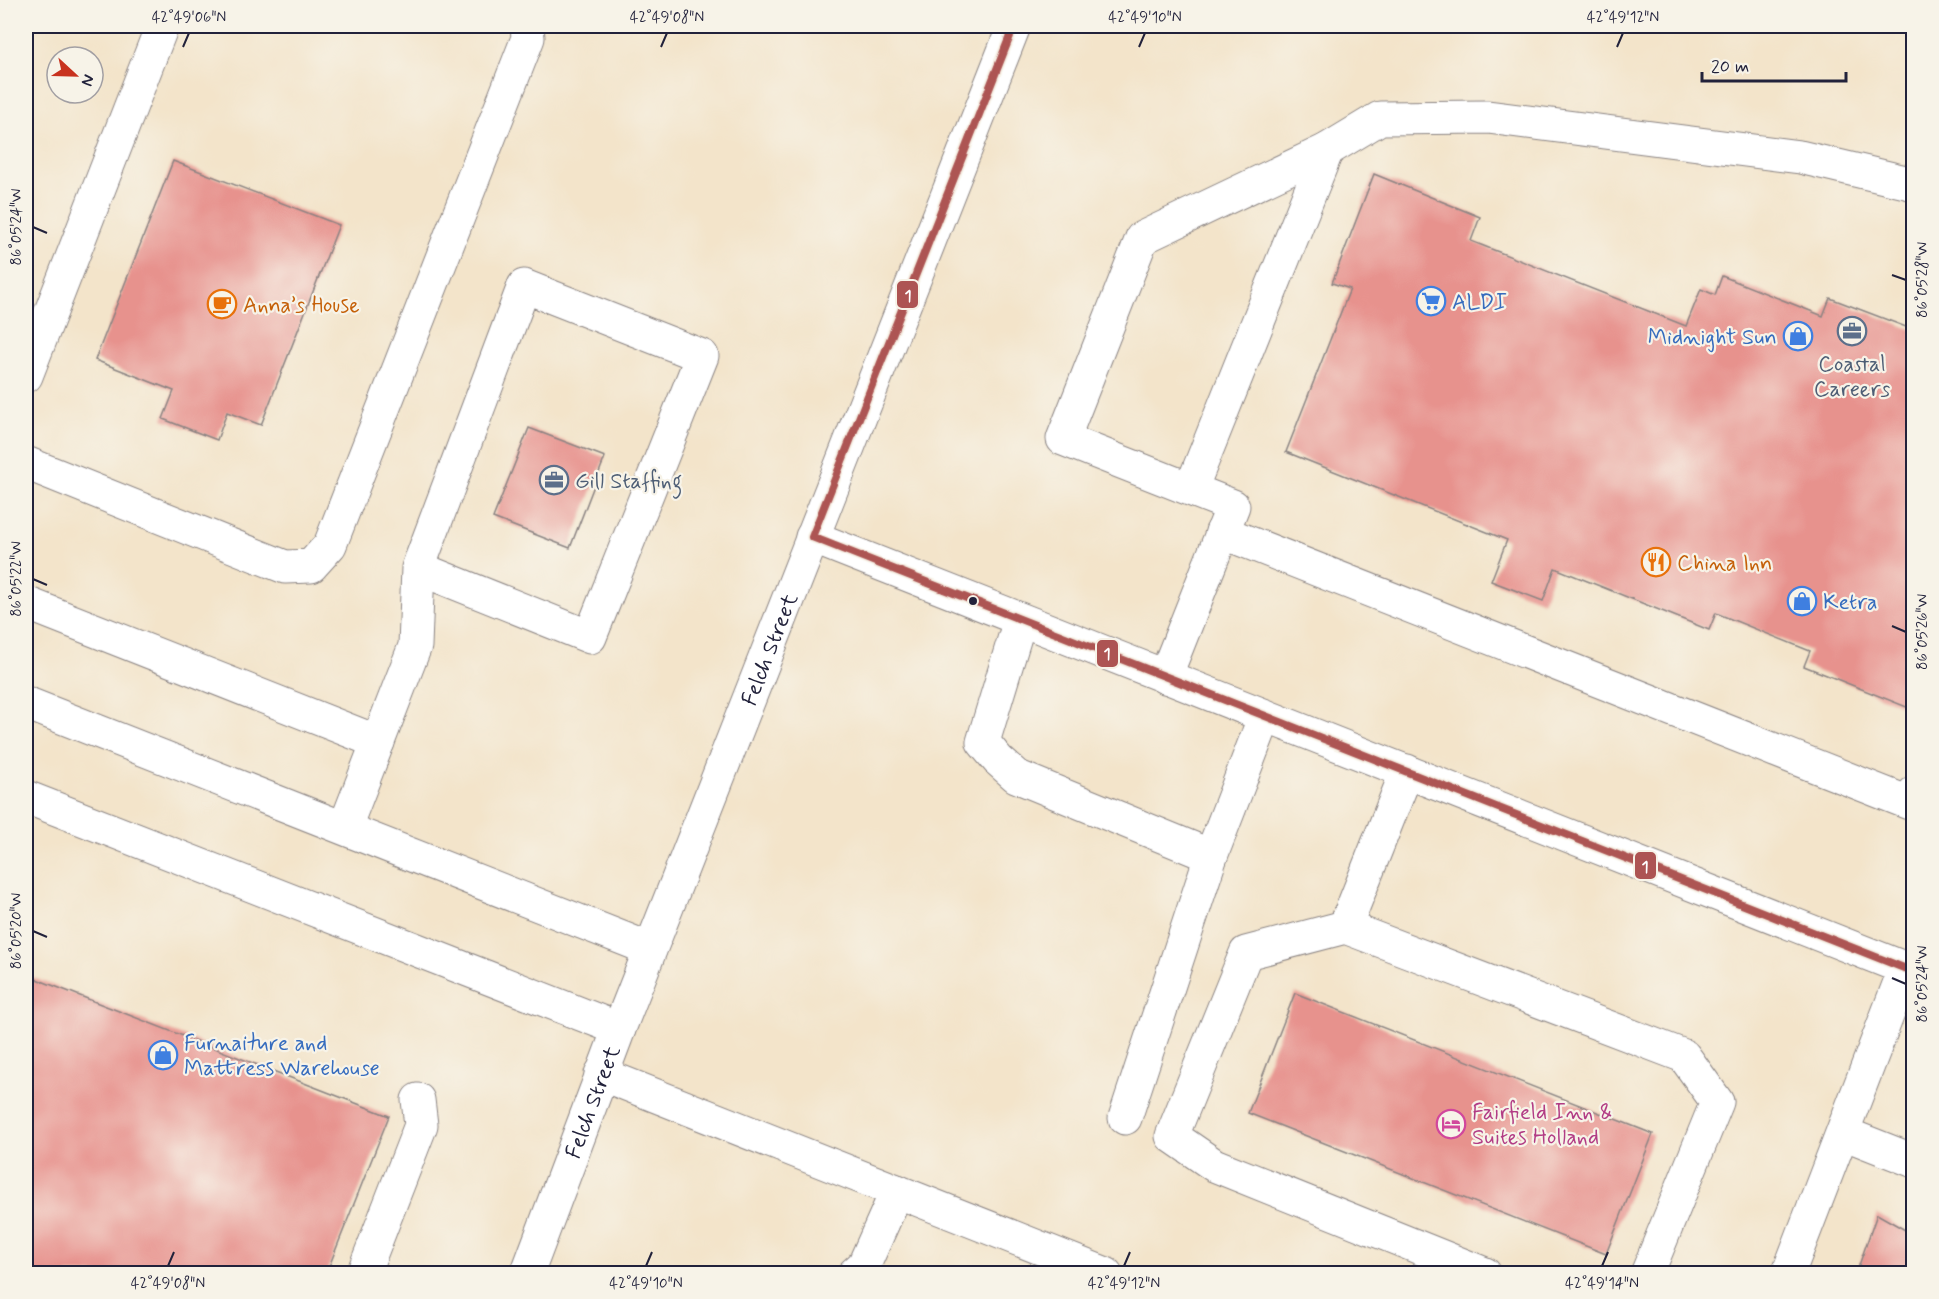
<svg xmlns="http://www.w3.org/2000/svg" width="1939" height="1299" font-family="Mynerve,sans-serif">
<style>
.building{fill:#e7928d}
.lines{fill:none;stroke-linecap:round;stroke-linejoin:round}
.minor-casing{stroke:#8a8382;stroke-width:35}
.minor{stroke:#fff;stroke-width:33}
.bus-1-casing{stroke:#f7f3e8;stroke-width:12}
.bus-1{stroke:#ad5453;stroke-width:8}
.ticks{fill:none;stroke:#22223b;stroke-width:2}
.bus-dot{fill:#22223b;stroke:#f7f3e8;stroke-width:2}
.labels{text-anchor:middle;stroke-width:4.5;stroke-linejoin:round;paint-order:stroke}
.shop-label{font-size:22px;fill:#366cbe;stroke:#f7f3e8;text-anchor:start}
.food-label{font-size:22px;fill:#c56008;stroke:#f7f3e8;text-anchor:start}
.service-label{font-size:22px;fill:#4e5e75;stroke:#f7f3e8}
.street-label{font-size:22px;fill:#22223b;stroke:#f7f3e8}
.hotel-label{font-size:22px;fill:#b23c85;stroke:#f7f3e8;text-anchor:start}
.line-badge{stroke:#f7f3e8;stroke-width:2}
.badge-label{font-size:16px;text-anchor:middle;font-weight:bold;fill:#fff}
.neatline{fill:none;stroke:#22223b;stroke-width:2}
.ticks-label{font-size:15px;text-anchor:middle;fill:#22223b}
</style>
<rect width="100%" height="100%" fill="#f7f3e8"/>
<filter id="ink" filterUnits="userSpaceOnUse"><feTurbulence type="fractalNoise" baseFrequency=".0167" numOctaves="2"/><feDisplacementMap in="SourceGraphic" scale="12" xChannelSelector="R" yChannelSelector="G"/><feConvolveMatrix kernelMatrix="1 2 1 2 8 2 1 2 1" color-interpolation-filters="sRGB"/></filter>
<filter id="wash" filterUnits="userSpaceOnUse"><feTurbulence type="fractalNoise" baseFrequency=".008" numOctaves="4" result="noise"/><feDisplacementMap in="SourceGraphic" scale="24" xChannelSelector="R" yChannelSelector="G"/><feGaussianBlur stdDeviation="1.35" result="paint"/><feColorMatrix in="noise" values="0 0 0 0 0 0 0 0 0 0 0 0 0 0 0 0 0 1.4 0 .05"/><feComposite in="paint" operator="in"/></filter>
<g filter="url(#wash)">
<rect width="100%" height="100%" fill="#f3e4ca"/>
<g id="blocks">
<!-- building -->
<path class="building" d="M173,161L339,225L261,425L227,412L217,440L163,419L174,391L95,360Z
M1374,174L1480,217L1471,241L1686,326L1701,289L1715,295L1722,276L1823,316L1830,298L1914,330V710L1804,666L1810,651L1716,613L1709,630L1555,568L1543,601L1491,581L1507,540L1286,452L1350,289L1332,283Z
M529,428L605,457L570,548L493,518Z
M26,975L389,1116L326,1274H26Z
M1295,993L1653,1134L1606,1254L1248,1113Z
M1877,1214L1914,1235V1274H1856Z"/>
</g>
</g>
<g filter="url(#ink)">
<use href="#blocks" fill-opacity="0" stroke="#8a8382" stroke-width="1.5"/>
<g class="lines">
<!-- minor casing -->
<g class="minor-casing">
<g id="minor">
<path d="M26,376L162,26"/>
<path d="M26,463L285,567L311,566L330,545L528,38L527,26"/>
<path d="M1191,489L1327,150"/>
<path d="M1222,532L1909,803L1914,793"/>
<path d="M812,537L1914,972"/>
<path d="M26,603L378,742"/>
<path d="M1020,620L983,742L998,760L1016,776L1211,856"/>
<path d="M1165,677L1233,506L1063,439L1142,238L1327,150L1380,118L1488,117L1800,157L1914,184"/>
<path d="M26,703L650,949"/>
<path d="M26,797L619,1029"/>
<path d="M345,827L415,646L418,568L524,286L702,356L590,637L418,568"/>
<path d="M1345,927L1407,771"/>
<path d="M601,1074L1106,1274"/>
<path d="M1125,1118L1211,856L1265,716"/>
<path d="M1843,1133L1914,1161"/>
<path d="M363,1274L421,1125L418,1100"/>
<path id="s1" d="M527,1274L619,1029L1014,26"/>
<path d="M854,1274L864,1265L897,1191"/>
<path d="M1485,1274L1214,1165L1172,1136L1246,953L1345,927L1684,1056L1717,1102L1647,1274"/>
<path d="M1788,1274L1905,969"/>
</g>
</g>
<!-- minor -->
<use href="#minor" class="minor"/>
<!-- bus-1 casing -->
<g class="bus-1-casing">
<path id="bus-1" d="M1014,26L812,537L1914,972"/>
</g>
<!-- bus-1 -->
<use href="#bus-1" class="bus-1"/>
</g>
</g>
<!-- ticks -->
<path class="ticks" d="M183,47L189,33M661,47L667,33M1139,47L1145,33M1617,47L1623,33M33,227L47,233M1892,275L1906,280M33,579L47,585M1892,626L1906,632M33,931L47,937M1892,978L1906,984M168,1266L174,1252M646,1266L652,1252M1124,1266L1130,1252M1602,1266L1608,1252"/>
<!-- icons -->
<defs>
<g id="supermarket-ring" transform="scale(1.5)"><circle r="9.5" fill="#f7f3e8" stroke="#3f7fe0" stroke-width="1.5"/><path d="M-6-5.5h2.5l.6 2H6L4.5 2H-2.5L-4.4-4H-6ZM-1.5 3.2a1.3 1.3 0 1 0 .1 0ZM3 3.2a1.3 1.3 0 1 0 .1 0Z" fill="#3f7fe0"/></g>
<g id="cafe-ring" transform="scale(1.5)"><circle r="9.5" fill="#f7f3e8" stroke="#e8710a" stroke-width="1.5"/><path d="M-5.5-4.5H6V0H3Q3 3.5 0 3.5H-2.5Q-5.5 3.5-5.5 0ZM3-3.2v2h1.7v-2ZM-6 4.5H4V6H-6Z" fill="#e8710a"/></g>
<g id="office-ring" transform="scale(1.5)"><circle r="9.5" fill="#f7f3e8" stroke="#5c6f8a" stroke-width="1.5"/><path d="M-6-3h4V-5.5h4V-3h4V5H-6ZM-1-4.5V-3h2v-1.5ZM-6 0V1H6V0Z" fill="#5c6f8a"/></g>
<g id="shop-ring" transform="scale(1.5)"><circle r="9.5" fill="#f7f3e8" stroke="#3f7fe0" stroke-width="1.5"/><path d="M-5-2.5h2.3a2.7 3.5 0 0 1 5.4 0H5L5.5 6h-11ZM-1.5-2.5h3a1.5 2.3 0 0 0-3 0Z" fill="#3f7fe0"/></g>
<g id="restaurant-ring" transform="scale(1.5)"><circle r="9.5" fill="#f7f3e8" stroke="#e8710a" stroke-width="1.5"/><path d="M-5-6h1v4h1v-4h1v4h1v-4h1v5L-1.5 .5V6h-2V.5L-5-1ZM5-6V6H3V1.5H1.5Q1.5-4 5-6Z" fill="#e8710a"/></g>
<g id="hotel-ring" transform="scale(1.5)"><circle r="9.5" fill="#f7f3e8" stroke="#d1479c" stroke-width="1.5"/><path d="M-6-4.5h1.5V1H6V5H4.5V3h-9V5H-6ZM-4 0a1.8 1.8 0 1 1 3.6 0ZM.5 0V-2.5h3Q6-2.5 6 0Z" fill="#d1479c"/></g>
</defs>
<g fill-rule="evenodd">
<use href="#supermarket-ring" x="1431" y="301"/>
<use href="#cafe-ring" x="222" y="304"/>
<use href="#office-ring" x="1852" y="331"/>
<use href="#shop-ring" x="1798" y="336"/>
<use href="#office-ring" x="554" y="480"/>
<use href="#restaurant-ring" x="1656" y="562"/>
<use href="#shop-ring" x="1802" y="601"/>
<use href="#shop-ring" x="163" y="1055"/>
<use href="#hotel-ring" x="1451" y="1124"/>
</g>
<!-- markers -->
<circle class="bus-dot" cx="973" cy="601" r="5"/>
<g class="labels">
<!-- shop labels -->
<g class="shop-label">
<text x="1452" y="309">ALDI</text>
<text x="1777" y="344" text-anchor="end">Midnight Sun</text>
<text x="1823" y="609">Ketra</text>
<text x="184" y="1050">Furnaiture and<tspan x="184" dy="25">Mattress Warehouse</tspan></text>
</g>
<!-- food labels -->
<g class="food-label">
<text x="243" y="312">Anna’s House</text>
<text x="1677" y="570">China Inn</text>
</g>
<!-- service labels -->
<g class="service-label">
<text x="1852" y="371">Coastal<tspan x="1852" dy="25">Careers</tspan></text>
<text x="575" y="488" text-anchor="start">Gill Staffing</text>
</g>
<!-- street labels -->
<g class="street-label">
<text dy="8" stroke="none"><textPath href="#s1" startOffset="670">Felch Street</textPath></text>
<text dy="8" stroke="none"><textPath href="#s1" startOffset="184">Felch Street</textPath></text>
</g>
<!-- hotel labels -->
<g class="hotel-label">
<text x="1472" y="1119">Fairfield Inn &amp;<tspan x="1472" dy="25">Suites Holland</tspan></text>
</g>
</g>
<g class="line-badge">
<rect x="896" y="280" width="23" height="29" rx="6" fill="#ad5453"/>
<rect x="1096" y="639" width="23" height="29" rx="6" fill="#ad5453"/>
<rect x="1634" y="851" width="23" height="29" rx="6" fill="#ad5453"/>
</g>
<g class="badge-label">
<text x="908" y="301">1</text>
<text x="1107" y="659">1</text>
<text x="1645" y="872">1</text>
</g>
<!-- margin -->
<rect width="1939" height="1299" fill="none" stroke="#f7f3e8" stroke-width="66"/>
<!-- north arrow -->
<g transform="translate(75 75) rotate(112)"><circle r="28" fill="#f7f3e8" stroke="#a29fa3" stroke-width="1.5"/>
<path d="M0-4.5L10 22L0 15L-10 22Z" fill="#c8321e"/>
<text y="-9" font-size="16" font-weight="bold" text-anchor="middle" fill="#22223b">N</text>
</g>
<!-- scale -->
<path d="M1702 72v9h144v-9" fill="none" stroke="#22223b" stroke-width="3"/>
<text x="1711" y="72" font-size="18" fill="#22223b" stroke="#f7f3e8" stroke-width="4.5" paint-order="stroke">20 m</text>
<rect x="33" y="33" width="1873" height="1233" class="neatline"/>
<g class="ticks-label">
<text x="189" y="22">42°49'06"N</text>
<text x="667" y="22">42°49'08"N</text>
<text x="1145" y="22">42°49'10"N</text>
<text x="1623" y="22">42°49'12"N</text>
<text transform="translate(16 227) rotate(-90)" y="5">86°05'24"W</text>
<text transform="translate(1922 280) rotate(-90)" y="5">86°05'28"W</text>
<text transform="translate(16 579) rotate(-90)" y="5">86°05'22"W</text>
<text transform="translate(1922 632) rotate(-90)" y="5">86°05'26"W</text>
<text transform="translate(16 931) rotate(-90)" y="5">86°05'20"W</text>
<text transform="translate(1922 984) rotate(-90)" y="5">86°05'24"W</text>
<text x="168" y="1288">42°49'08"N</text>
<text x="646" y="1288">42°49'10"N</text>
<text x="1124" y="1288">42°49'12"N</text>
<text x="1602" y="1288">42°49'14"N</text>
</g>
</svg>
